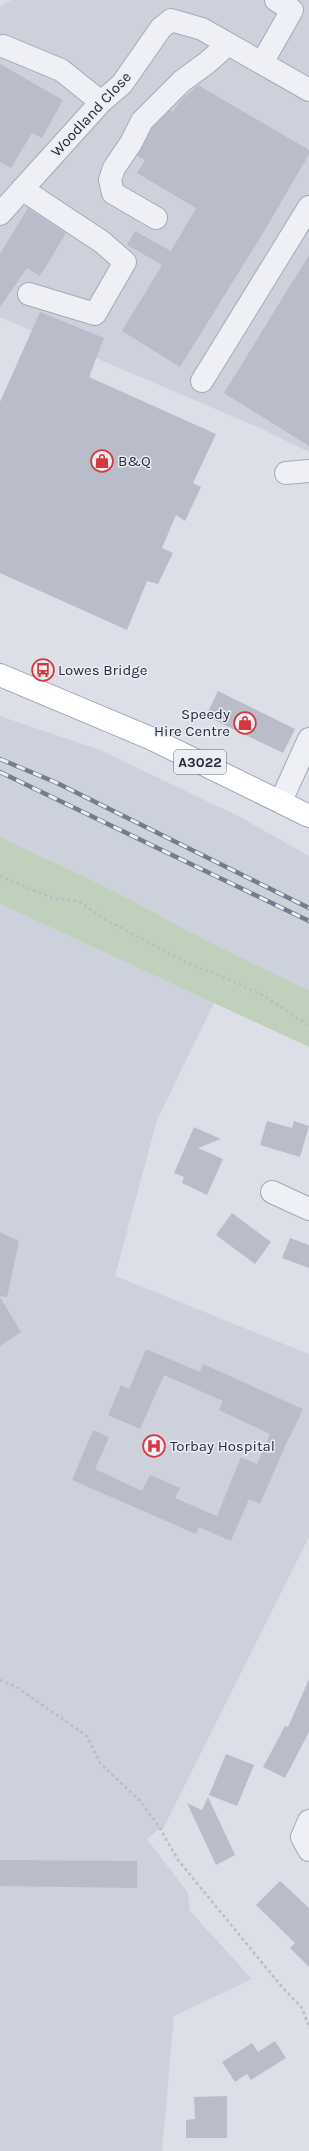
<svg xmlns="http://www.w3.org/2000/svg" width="309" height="2151" font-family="Karla,sans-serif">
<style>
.built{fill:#cdd1dc}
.green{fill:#bfd1bc}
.building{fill:#b9bdca}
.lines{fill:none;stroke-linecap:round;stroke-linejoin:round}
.minor-casing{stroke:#a5a9b4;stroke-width:24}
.major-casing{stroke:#9aa1b3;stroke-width:24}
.path{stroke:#babdc5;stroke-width:2.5;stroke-dasharray:3 3;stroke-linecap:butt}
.minor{stroke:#eef0f5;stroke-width:22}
.major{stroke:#fff;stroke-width:22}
.rail-casing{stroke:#747c91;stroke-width:4.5}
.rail{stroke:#ebeef4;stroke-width:3;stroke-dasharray:9;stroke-linecap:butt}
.labels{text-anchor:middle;stroke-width:3;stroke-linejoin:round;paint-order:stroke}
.shield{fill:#ebeef4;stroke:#606674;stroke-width:1}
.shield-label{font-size:14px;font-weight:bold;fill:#252b3d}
.street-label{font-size:15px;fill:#252b3d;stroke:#ebeef4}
.poi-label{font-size:15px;fill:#252b3d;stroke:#ebeef4;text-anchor:start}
</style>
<rect width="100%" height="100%" fill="#dcdfe7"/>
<!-- built -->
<path class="built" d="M11,0H309V452L264,430L0,317V7Z
M0,716L100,750L240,817L309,856V990L219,947L104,886L0,837Z
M0,904L214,1003L157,1120L115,1276L309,1354V1537L163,1829L160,1828L147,1839L188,1893L190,1911L252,1979L174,2016L162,2151H0Z"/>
<!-- green -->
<path class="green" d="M0,837L104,886L219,947L309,990V1047L0,904Z"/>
<!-- building -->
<path class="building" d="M0,64L63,100L42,138L32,133L11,168L0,162Z
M198,85L309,150V154L265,230L180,367L122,331L162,265L127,245L135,231L171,251L196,208L137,173L145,160L137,156L152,128L170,110L173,112L179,102Z
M28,208L66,233L40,276L27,268L0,307V254Z
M309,255V446L224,393Z
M40,312L104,338L89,377L216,434L193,483L201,487L185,521L176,515L162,548L173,553L158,584L147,581L127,630L0,573V402Z
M218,691L295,729L283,753L206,716Z
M267,1121L292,1128L294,1121L309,1126L300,1157L260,1145Z
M194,1127L221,1139L198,1148L223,1159L207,1195L182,1183L184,1177L174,1173Z
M232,1213L271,1242L255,1264L216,1235Z
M0,1232L19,1241L7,1297L0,1296Z
M290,1238L309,1245V1268L282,1258Z
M0,1297L21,1332L0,1346Z
M146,1349L200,1372L203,1364L303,1409L290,1437H289L260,1504L249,1499L231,1541L199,1527L196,1534L72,1480L93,1430L109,1437L95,1469L142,1491L150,1475L180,1488L175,1498L217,1516L241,1457L257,1464L270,1434L219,1410L223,1401L164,1375L140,1429L108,1415L121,1385L129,1389Z
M309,1679V1732L285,1778L263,1767L285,1726L288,1727Z
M226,1754L254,1765L237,1806L209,1795Z
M208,1797L235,1855L216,1865L187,1803L202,1810Z
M0,1860L137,1861V1888L0,1886Z
M280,1881L309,1908V1967L290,1948L295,1943L256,1905Z
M275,2041L286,2058L251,2080L247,2074L235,2082L222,2062L252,2043L258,2052Z
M227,2096V2138H186V2120L195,2119L194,2097Z"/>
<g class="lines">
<!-- minor casing -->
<g class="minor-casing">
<path id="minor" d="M3,46L61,70L101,102
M262,63L292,10L276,0
M22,189L102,242L125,262L95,314L29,294
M0,214L101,102L122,84L161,28L171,20L202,29L309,90
M156,218L113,193L110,180L114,168L131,143L142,121L182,81L208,62L228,44
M202,381L309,207
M286,473L309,471
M281,801L309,739
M272,1192L309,1209
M309,1821L302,1837L309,1850"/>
</g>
<!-- major casing -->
<g class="major-casing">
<path id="major" d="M0,675L150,738L309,816"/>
</g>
<!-- path -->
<path class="path" d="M0,876L55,899L78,901L106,920L189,964L224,977L264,996L309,1026
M0,1680L15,1686L87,1736L100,1763L140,1801L158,1825L178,1860L282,1987L302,2008L309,2026"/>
<!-- minor -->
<use href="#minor" class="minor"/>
<!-- major -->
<use href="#major" class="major"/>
<!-- rail casing -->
<g class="rail-casing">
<path id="rail" d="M0,759L57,783L309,908
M0,772L309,921"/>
</g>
<!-- rail -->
<use href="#rail" class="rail"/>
</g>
<!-- icons -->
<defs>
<g id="shop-ring" transform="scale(1.15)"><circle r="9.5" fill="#ebeef4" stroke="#d3393e" stroke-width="1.5"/><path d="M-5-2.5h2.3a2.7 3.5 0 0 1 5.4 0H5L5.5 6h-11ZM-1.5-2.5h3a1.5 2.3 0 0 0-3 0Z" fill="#d3393e"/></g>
<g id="bus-ring" transform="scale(1.15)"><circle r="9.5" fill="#ebeef4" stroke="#d3393e" stroke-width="1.5"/><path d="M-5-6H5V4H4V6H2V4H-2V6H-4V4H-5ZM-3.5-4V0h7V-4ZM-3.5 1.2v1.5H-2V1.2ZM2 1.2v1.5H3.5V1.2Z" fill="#d3393e"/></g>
<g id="hospital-ring" transform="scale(1.15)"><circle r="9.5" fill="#ebeef4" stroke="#d3393e" stroke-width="1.5"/><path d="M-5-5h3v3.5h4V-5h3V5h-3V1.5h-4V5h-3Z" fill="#d3393e"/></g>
</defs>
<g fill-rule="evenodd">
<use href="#shop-ring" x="102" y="461"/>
<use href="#bus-ring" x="43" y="670"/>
<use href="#shop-ring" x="245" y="723"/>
<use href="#hospital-ring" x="154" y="1446"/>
</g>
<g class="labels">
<!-- shield labels -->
<rect class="shield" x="174" y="750" width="52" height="24" rx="3"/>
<g class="shield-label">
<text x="200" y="767">A3022</text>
</g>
<!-- street labels -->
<g class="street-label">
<text transform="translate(91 114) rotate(-47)" y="5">Woodland Close</text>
</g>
<!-- poi labels -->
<g class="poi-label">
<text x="118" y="466">B&amp;Q</text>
<text x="58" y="675">Lowes Bridge</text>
<text x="230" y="719" text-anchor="end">Speedy<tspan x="230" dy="17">Hire Centre</tspan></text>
<text x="170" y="1451">Torbay Hospital</text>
</g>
</g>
</svg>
